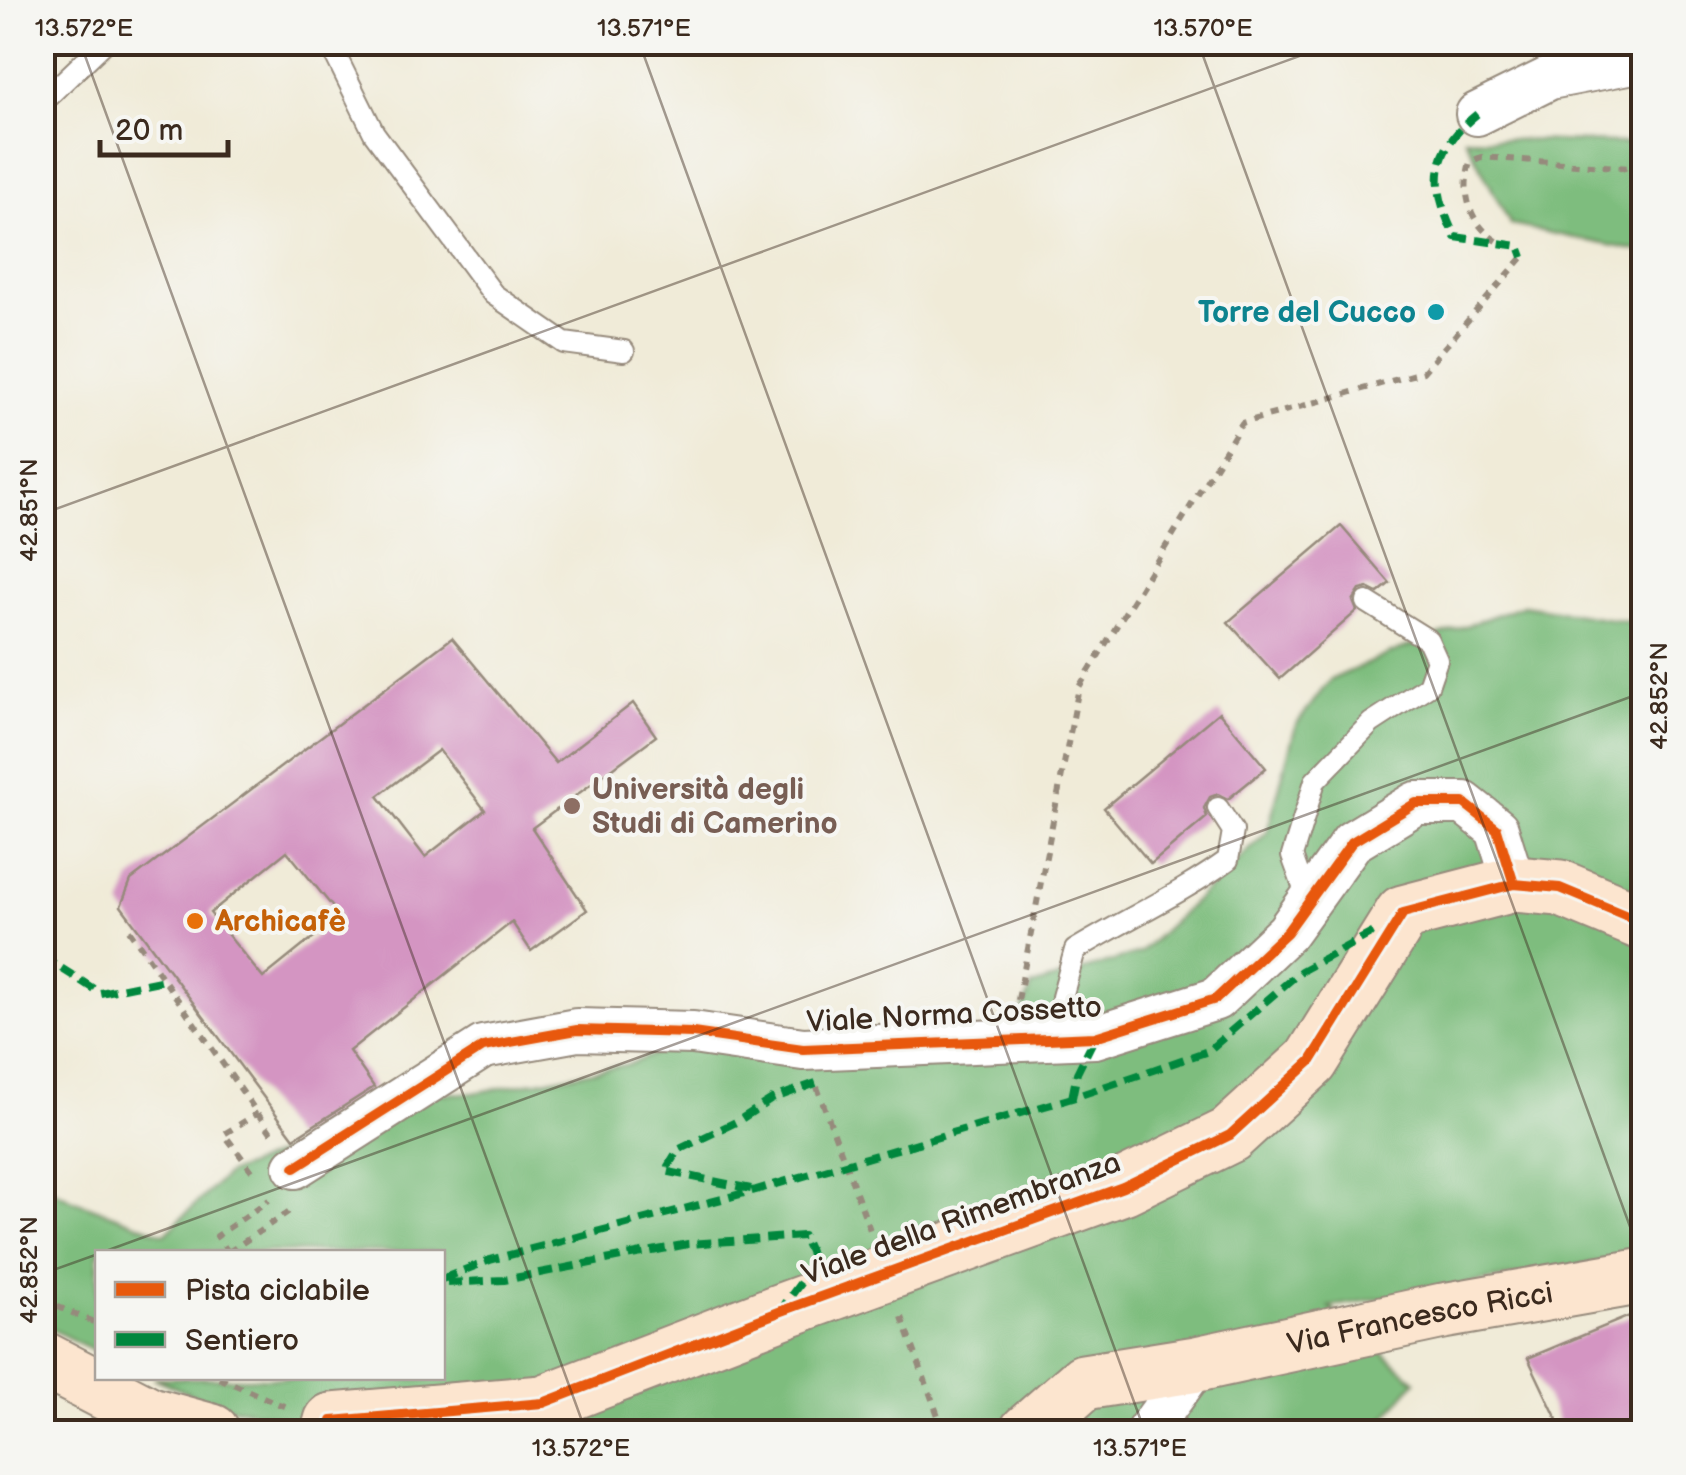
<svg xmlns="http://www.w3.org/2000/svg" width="1686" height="1475" font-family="'Balsamiq Sans',sans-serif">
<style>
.forest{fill:#7ebd7e;stroke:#5c744e;stroke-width:2.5}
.building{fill:#d495c2;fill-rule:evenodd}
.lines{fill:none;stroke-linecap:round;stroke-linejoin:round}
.lane-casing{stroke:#968a7b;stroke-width:24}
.street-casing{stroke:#968a7b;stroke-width:46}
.secondary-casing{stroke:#968a7b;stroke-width:59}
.path{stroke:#968a7b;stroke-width:6;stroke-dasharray:8 8;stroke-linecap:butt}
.lane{stroke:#fff;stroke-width:20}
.street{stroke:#fff;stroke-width:42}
.secondary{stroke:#fce5cf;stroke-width:55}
.quiet{stroke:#00873e;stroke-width:8;stroke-dasharray:15 8;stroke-linecap:butt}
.cycleway-casing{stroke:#f6f6f2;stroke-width:16}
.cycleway{stroke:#e8590c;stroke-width:10}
.ticks{fill:none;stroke:#3b2a1e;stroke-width:2.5;stroke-opacity:0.45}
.culture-dot{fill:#0f9aa8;stroke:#f6f6f2;stroke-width:4}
.education-dot{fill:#8d6e63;stroke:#f6f6f2;stroke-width:4}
.food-dot{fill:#e8710a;stroke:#f6f6f2;stroke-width:4}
.labels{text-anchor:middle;stroke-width:8;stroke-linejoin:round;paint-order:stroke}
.culture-label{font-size:30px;font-weight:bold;fill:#0d838f;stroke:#f6f6f2;text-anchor:end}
.education-label{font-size:30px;font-weight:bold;fill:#785e54;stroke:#f6f6f2;text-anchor:start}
.food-label{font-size:30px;font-weight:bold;fill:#c56008;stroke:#f6f6f2;text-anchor:start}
.street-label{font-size:30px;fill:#3b2a1e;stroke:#f6f6f2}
.neatline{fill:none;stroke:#3b2a1e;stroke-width:4}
.ticks-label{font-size:25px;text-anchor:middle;fill:#3b2a1e}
</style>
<rect width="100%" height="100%" fill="#f6f6f2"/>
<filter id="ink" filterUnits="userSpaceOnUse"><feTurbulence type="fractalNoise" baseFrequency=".01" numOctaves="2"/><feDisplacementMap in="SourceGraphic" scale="20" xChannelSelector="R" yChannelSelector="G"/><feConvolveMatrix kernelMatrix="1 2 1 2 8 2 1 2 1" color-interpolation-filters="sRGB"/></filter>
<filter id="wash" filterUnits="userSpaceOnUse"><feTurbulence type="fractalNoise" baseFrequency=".0048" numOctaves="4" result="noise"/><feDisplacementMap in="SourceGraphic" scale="40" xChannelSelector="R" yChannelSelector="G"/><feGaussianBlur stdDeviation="2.25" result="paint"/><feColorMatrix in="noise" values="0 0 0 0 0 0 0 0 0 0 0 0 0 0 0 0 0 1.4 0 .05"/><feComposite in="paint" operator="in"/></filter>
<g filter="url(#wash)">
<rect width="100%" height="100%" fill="#f0ebd8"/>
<!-- forest -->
<path class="forest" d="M1465,138L1643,144V252L1511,225Z
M1523,605L1643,624V1255L1329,1307L1416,1381L1373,1432H352L208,1402L154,1378H442V1252H98L97,1352L43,1325L42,1185L73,1200L165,1234L227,1174L301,1146L389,1094L474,1093L630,1064L689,1040L1010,1041L1032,986L1140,953L1267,833L1296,725L1330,680L1396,651Z"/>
<g id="blocks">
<!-- building -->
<path class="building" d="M1341,526L1390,583L1378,593L1368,588L1360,590L1353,601L1357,611L1280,679L1228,622Z
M452,638L556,763L633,703L656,736L532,828L587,910L531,951L512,922L349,1051L374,1087L294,1138L121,906L131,880ZM439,750L485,810L425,857L378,796ZM287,851L340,916L263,978L210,913Z
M1219,712L1266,768L1228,799L1218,794L1210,797L1204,808L1207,817L1151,864L1104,808Z
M1644,1310V1432H1563L1528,1358Z"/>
</g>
</g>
<g filter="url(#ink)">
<use href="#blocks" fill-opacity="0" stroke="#968a7b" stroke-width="2.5"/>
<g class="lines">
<!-- lane casing -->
<g class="lane-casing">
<path id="lane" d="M329,42L374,133L493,294L564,343L624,351
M1550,78L1561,42
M42,102L105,42
M1308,900L1292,856L1315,781L1371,723L1428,686L1437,660L1428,640L1367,602
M1076,1038L1062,997L1075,950C1126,919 1181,894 1228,860L1233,831L1218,808"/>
</g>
<!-- street casing -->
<g class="street-casing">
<path id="street" d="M1477,114L1550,78L1644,60
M295,1167L483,1047L577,1030L693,1033L803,1049L1095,1037L1216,999L1287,932L1352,842L1416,803H1464L1497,829L1514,884
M1147,1432L1197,1364"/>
</g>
<!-- secondary casing -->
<g class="secondary-casing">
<g id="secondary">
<path d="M42,1359L150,1415L212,1432"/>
<path d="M329,1432L332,1421L543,1403L779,1312L1123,1187L1230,1135L1311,1061L1403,913L1514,884L1560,888L1644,923"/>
<path id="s1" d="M1027,1432L1084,1382L1197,1364L1443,1311L1644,1276"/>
</g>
</g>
<!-- path -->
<path class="path" d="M1497,241C1469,223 1461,193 1470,162L1481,157L1644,169
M129,930L272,1134
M1018,1000L1079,687L1242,423L1423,372L1523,257
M817,1087L870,1230
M252,1171L224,1134L258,1113
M228,1252L217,1236L269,1200
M229,1252L294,1208
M42,1300L98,1324
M902,1317L944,1432
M219,1378L286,1407"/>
<!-- lane -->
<use href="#lane" class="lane"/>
<!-- street -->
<use href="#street" class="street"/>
<!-- secondary -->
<use href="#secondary" class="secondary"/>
<!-- quiet -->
<path class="quiet" d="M1477,114C1431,151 1430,185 1455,237L1519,246L1523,257
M42,956L100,993L164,980
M1072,1098L1077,1073L1095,1037
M751,1189L665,1171L678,1150L738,1121L772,1099L816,1083
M442,1279L490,1260L756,1190L1072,1098L1208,1051L1301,971L1374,932
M447,1283L504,1280L688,1244L803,1236L815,1263L782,1308"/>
<!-- cycleway casing -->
<g class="cycleway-casing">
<path id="cycleway" d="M295,1167L483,1047L577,1030L693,1033L803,1049L1095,1037L1216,999L1287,932L1352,842L1416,803H1464L1497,829L1514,884
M329,1432L332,1421L543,1403L779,1312L1123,1187L1230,1135L1311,1061L1403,913L1514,884L1560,888L1644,923"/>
</g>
<!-- cycleway -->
<use href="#cycleway" class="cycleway"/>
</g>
</g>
<!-- ticks -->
<path class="ticks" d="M80,42L586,1432M639,42L1145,1432M1198,42L1644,1265M42,514L1338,42M103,1252L1644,692M42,1274L98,1254"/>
<!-- markers -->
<circle class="culture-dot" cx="1436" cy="312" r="10"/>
<circle class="education-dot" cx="572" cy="806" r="10"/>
<circle class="food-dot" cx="195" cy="921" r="10"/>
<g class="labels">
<!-- culture labels -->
<g class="culture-label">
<text x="1416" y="322">Torre del Cucco</text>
</g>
<!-- education labels -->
<g class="education-label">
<text x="592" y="799">Università degli<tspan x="592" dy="34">Studi di Camerino</tspan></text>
</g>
<!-- food labels -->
<g class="food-label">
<text x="215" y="931">Archicafè</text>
</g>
<!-- street labels -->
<g class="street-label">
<text transform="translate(954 1014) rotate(-3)" y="10">Viale Norma Cossetto</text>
<text transform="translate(961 1218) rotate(-20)" y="10">Viale della Rimembranza</text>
<text dy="10" stroke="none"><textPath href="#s1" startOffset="418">Via Francesco Ricci</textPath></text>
</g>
</g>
<!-- margin -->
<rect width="1686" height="1475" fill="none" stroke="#f6f6f2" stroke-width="110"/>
<!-- legend -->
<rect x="95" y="1250" width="350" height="130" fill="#f6f6f2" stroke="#aba49d" stroke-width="2.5"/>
<rect x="115" y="1282" width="50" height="15" fill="#e8590c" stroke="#aba49d" stroke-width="2.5"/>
<text x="185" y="1300" font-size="30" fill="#3b2a1e">Pista ciclabile</text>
<rect x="115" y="1332" width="50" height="15" fill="#00873e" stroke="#aba49d" stroke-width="2.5"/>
<text x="185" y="1350" font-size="30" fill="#3b2a1e">Sentiero</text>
<!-- scale -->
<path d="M100 140v15h128v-15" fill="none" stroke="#3b2a1e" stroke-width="5"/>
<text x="115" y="140" font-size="30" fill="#3b2a1e" stroke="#f6f6f2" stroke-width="8" paint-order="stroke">20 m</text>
<rect x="55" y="55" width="1576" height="1365" class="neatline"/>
<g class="ticks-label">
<text x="84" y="36">13.572°E</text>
<text x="644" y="36">13.571°E</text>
<text x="1203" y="36">13.570°E</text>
<text transform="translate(28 510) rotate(-90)" y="9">42.851°N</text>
<text transform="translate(1658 696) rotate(-90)" y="9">42.852°N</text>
<text transform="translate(28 1270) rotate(-90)" y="9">42.852°N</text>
<text x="581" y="1456">13.572°E</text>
<text x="1140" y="1456">13.571°E</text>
</g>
</svg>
